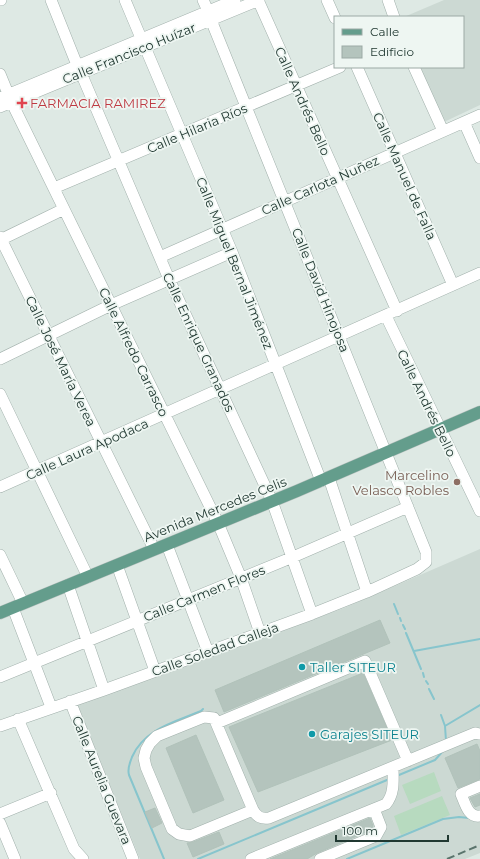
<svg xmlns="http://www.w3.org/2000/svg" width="480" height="859" font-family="Montserrat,sans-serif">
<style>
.built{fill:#ccd9d3}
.green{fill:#b7dabf}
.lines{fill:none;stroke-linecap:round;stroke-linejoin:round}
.stream{stroke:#87c5cd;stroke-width:2}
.building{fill:#b4c4bd;stroke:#b1c2ba}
.minor-casing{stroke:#a1b0ab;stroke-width:12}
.major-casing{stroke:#bcc3c1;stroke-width:13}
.minor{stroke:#fff;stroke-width:11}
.major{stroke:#649d8c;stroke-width:12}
.rail{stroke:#5a746c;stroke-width:2;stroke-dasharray:8 4;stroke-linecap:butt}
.health-dot{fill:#e0444e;stroke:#eef6f2;stroke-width:1.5}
.education-dot{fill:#8d6e63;stroke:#eef6f2;stroke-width:1.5}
.culture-dot{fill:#0f9aa8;stroke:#eef6f2;stroke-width:1.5}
.labels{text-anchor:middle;stroke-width:3.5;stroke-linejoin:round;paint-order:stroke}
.street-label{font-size:13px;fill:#203831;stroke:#eef6f2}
.health-label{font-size:13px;fill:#be3a42;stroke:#eef6f2;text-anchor:start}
.education-label{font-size:13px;fill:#785e54;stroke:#eef6f2;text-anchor:end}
.culture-label{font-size:13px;fill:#0d838f;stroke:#eef6f2;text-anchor:start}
</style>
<rect width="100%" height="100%" fill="#dee9e4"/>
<!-- built -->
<path class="built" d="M444,0H480V105L444,122L420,67H463V17H404Z
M480,549V853L465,859H140L75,700L121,689L344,608Z"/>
<!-- green -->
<path class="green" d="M434,772L441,791L410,804L402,785Z
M442,796L450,815L401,835L394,816Z"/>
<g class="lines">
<!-- stream -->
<path class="stream" d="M394,604L398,614
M400,618L401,621
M403,625L405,629
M406,633L421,669
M414,651L480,639
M423,673L424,677
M426,681L428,684
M429,689L434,699
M441,715L445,726L446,741
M445,726L480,705
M399,775L435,760L443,751
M164,859L129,775C127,768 130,763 132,757C144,729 175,722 201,711L203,709
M198,859L387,780
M347,859L443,819L459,817L469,818"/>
</g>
<!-- building -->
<path class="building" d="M380,620L390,643L224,712L215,690Z
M363,673L392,740L258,792L229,727Z
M196,735L224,800L193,813L166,748Z
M477,744L480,751V779L458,788L445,758Z
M480,794V805L475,807L470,798Z
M155,808L162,823L152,828L145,812Z
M370,818L373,826L371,830L317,853L307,859H270Z
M219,832L224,844L193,857L187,843L193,842Z"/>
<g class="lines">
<!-- minor casing -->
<g class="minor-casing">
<path id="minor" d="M0,0H1
M51,0L77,65
M125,0L141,38
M203,0L208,11
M258,0L397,311
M327,0L335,18
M388,0L394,17
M145,47L232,252L321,481
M357,67L453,285
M414,67L443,131
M81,73L169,279L272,501L312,614
M0,74L11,101L218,523L241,578L260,633
M0,98L235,0
M0,107L259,0
M464,122L480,158
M54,188L340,67
M0,237L154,549
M0,240L64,209
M160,257L480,115
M386,316L480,511
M0,359L111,305L232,252
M0,394L88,577
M329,478L367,592
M0,487L480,273
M167,545L208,652
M0,555L23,603
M117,565L155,671
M68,585L104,690
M13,608L51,707
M0,677L293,557L408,507
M70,701L133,859
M18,719L74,849L83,859
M217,723L365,661L408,761
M0,726L104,690L312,614L367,592L417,569L426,562V552L211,20
M480,786L461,794C465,803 468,818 480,816
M253,810L190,836L179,834L172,829L146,767L144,758L146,750L150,743L157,736L204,717L214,718L253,810C257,817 261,819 269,818L475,733L480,734
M0,814L51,793
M0,823L15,859
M251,859L386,804C395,793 393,780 393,767
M320,859L376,836L381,827L374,809"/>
</g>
<!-- major casing -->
<g class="major-casing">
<path id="major" d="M0,613L297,491L480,412"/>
</g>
<!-- minor -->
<use href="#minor" class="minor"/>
<!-- major -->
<use href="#major" class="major"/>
<!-- rail -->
<path class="rail" d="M447,859L480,845"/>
</g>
<!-- markers -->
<path class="health-dot" d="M20 97h4v4h4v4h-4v4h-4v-4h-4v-4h4z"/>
<circle class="education-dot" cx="457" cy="482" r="4"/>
<g class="culture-dot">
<circle cx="302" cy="667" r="4"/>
<circle cx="312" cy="734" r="4"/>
</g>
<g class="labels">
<!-- street labels -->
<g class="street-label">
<text transform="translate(129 53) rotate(-22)" y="5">Calle Francisco Huízar</text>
<text transform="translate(303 101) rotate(66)" y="5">Calle Andrés Bello</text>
<text transform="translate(197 128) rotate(-23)" y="5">Calle Hilaria Ríos</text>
<text transform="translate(405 176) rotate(66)" y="5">Calle Manuel de Falla</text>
<text transform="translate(320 185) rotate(-24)" y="5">Calle Carlota Nuñez</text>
<text transform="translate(235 263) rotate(68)" y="5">Calle Miguel Bernal Jiménez</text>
<text transform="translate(321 290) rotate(68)" y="5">Calle David Hinojosa</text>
<text transform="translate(199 342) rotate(65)" y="5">Calle Enrique Granados</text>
<text transform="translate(134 352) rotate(64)" y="5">Calle Alfredo Carrasco</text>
<text transform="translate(61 361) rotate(64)" y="5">Calle José María Verea</text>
<text transform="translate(427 403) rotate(64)" y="5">Calle Andrés Bello</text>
<text transform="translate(87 449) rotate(-24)" y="5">Calle Laura Apodaca</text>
<text transform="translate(215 509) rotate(-22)" y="5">Avenida Mercedes Celis</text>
<text transform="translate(204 593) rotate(-22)" y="5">Calle Carmen Flores</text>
<text transform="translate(215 649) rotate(-20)" y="5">Calle Soledad Calleja</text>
<text transform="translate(102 780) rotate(68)" y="5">Calle Aurelia Guevara</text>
</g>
<!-- health labels -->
<g class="health-label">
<text x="30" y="108">FARMACIA RAMIREZ</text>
</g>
<!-- education labels -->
<g class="education-label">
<text x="449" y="480">Marcelino<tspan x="449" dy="15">Velasco Robles</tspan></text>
</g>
<!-- culture labels -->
<g class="culture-label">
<text x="310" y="672">Taller SITEUR</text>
<text x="320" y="739">Garajes SITEUR</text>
</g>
</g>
<!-- legend -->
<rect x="334" y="16" width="130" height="52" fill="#eef6f2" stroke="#9caaa5"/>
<rect x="342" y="29" width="20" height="6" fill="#649d8c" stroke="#9caaa5"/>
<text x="370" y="36" font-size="12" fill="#203831">Calle</text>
<rect x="342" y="46" width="20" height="12" fill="#b4c4bd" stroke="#9caaa5"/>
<text x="370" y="56" font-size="12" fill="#203831">Edificio</text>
<!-- scale -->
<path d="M336 835v6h112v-6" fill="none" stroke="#203831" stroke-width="2"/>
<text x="342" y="835" font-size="12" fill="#203831" stroke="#eef6f2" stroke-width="3" paint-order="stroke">100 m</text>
</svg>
